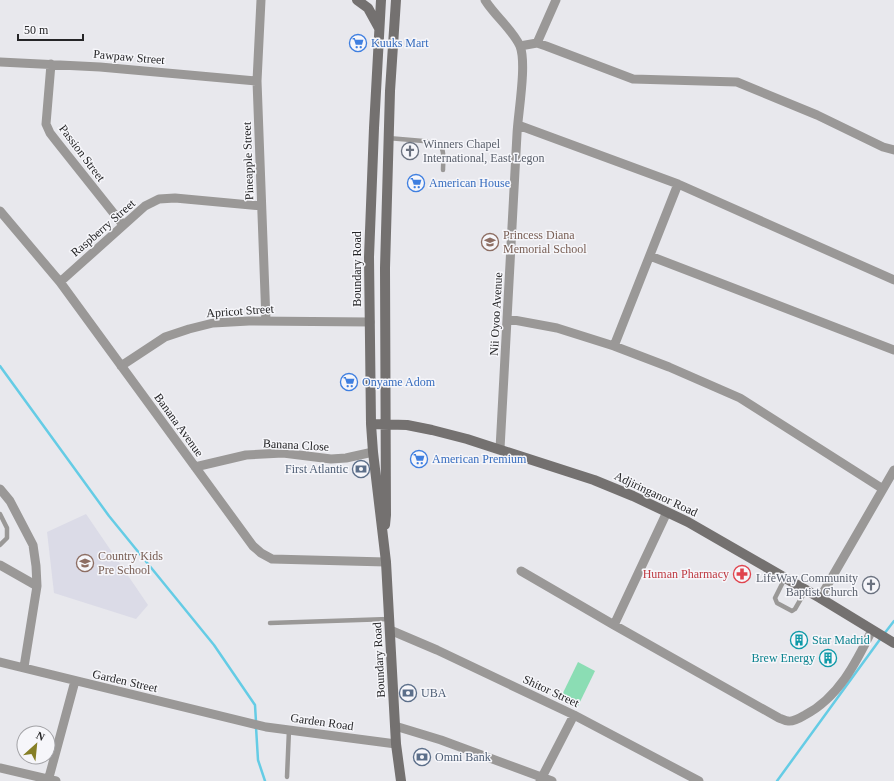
<svg xmlns="http://www.w3.org/2000/svg" width="894" height="781" font-family="Georgia,serif">
<style>
.built{fill:#dbdbe7}
.green{fill:#8bddb4}
.lines{fill:none;stroke-linecap:round;stroke-linejoin:round}
.stream{stroke:#65cce5;stroke-width:2.5}
.service{stroke:#9a9897;stroke-width:4.5}
.minor{stroke:#9a9897;stroke-width:9}
.secondary{stroke:#747170;stroke-width:10}
.labels{text-anchor:middle;stroke-width:3;stroke-linejoin:round;paint-order:stroke}
.shop-label{font-size:12px;fill:#366cbe;stroke:#f6f6fa;text-anchor:start}
.street-label{font-size:12px;fill:#252527;stroke:#f6f6fa}
.worship-label{font-size:12px;fill:#5b616d;stroke:#f6f6fa;text-anchor:start}
.education-label{font-size:12px;fill:#785e54;stroke:#f6f6fa;text-anchor:start}
.service-label{font-size:12px;fill:#4e5e75;stroke:#f6f6fa;text-anchor:start}
.health-label{font-size:12px;fill:#be3a42;stroke:#f6f6fa;text-anchor:end}
.culture-label{font-size:12px;fill:#0d838f;stroke:#f6f6fa;text-anchor:start}
</style>
<rect width="100%" height="100%" fill="#e8e8ed"/>
<!-- built -->
<path class="built" d="M86,514L148,605L136,619L54,593L47,532Z"/>
<!-- green -->
<path class="green" d="M578,662L595,671L578,706L561,697Z"/>
<g class="lines">
<!-- stream -->
<path class="stream" d="M0,366L109,516L214,645L255,705L256,722
M884,634L894,621
M256,727L258,760L265,781
M777,781L881,638"/>
<!-- service -->
<path class="service" d="M388,138L435,142C446,146 443,160 443,170
M0,514L7,528V538L0,545
M785,578L775,598L777,603L792,611L795,609L806,590
M270,623L389,619
M287,777L289,730"/>
<!-- minor -->
<path class="minor" d="M261,0L257,81L266,321
M485,0C495,16 512,29 520,46C527,64 518,113 517,134C512,239 506,344 500,449
M537,43L556,0
M520,46L537,43L546,46L633,79L737,82L817,115L883,147L894,150
M0,62L100,67L257,81
M51,64L46,124L50,133L57,142L123,225
M518,125L678,184L894,280
M0,211L60,282L253,546L261,553L272,559L386,562
M650,256L894,350
M60,282L145,206L159,199L175,198L261,206
M508,319L557,328L614,346L669,367L740,398L883,489
M614,346L678,184
M121,366L165,337L189,329L213,323L249,321L370,322
M195,467L246,455L283,453L331,459L346,458L373,452
M0,489L10,501L33,545L36,566L37,586L24,667
M0,565L37,586
M521,571L614,625L779,718C782,719 785,721 788,721C794,722 800,718 805,715C838,698 856,663 872,630
M820,598L894,470
M614,625L667,512
M390,630L437,650L574,715L699,781
M0,662L266,727L396,744
M395,726L441,740L552,781
M0,768L56,781
M48,781L75,681
M540,781L574,715"/>
<!-- secondary -->
<path class="secondary" d="M357,0L368,8L379,28
M381,0L374,128L369,257L371,424L373,452L386,562L396,744L401,781
M371,424L407,425L432,430L467,439L594,480L633,496L688,522L820,598L894,643
M385,525L386,515L385,268L390,91L396,0"/>
</g>
<!-- icons -->
<defs>
<g id="supermarket-ring" transform="scale(0.9)"><circle r="9.5" fill="#f6f6fa" stroke="#3f7fe0" stroke-width="1.5"/><path d="M-6-5.5h2.5l.6 2H6L4.5 2H-2.5L-4.4-4H-6ZM-1.5 3.2a1.3 1.3 0 1 0 .1 0ZM3 3.2a1.3 1.3 0 1 0 .1 0Z" fill="#3f7fe0"/></g>
<g id="church-ring" transform="scale(0.9)"><circle r="9.5" fill="#f6f6fa" stroke="#6b7280" stroke-width="1.5"/><path d="M-1.2-6h2.4v3.5h3.3v2.4h-3.3V6h-2.4V-.1h-3.3v-2.4h3.3Z" fill="#6b7280"/></g>
<g id="school-ring" transform="scale(0.9)"><circle r="9.5" fill="#f6f6fa" stroke="#8d6e63" stroke-width="1.5"/><path d="M0-5L7-2L0 1L-7-2ZM-4 1L0 2.5L4 1V4Q0 6-4 4Z" fill="#8d6e63"/></g>
<g id="bank-ring" transform="scale(0.9)"><circle r="9.5" fill="#f6f6fa" stroke="#5c6f8a" stroke-width="1.5"/><path d="M-6-4H6V4H-6ZM0-2.3a2.3 2.3 0 1 0 0 4.6a2.3 2.3 0 1 0 0-4.6Z" fill="#5c6f8a"/></g>
<g id="pharmacy-ring" transform="scale(0.9)"><circle r="9.5" fill="#f6f6fa" stroke="#e0444e" stroke-width="1.5"/><path d="M-2-6h4v4h4v4h-4v4h-4v-4h-4v-4h4Z" fill="#e0444e"/></g>
<g id="building-ring" transform="scale(0.9)"><circle r="9.5" fill="#f6f6fa" stroke="#0f9aa8" stroke-width="1.5"/><path d="M-4-6H4V6H1V3H-1V6H-4ZM-2.5-4.3h1.7v1.8h-1.7ZM.8-4.3h1.7v1.8H.8ZM-2.5-1h1.7V.8h-1.7ZM.8-1h1.7V.8H.8Z" fill="#0f9aa8"/></g>
</defs>
<g fill-rule="evenodd">
<use href="#supermarket-ring" x="358" y="43"/>
<use href="#church-ring" x="410" y="151"/>
<use href="#supermarket-ring" x="416" y="183"/>
<use href="#school-ring" x="490" y="242"/>
<use href="#supermarket-ring" x="349" y="382"/>
<use href="#supermarket-ring" x="419" y="459"/>
<use href="#bank-ring" x="361" y="469"/>
<use href="#school-ring" x="85" y="563"/>
<use href="#pharmacy-ring" x="742" y="574"/>
<use href="#church-ring" x="871" y="585"/>
<use href="#building-ring" x="799" y="640"/>
<use href="#building-ring" x="828" y="658"/>
<use href="#bank-ring" x="408" y="693"/>
<use href="#bank-ring" x="422" y="757"/>
</g>
<g class="labels">
<!-- shop labels -->
<g class="shop-label">
<text x="371" y="47">Kuuks Mart</text>
<text x="429" y="187">American House</text>
<text x="362" y="386">Onyame Adom</text>
<text x="432" y="463">American Premium</text>
</g>
<!-- street labels -->
<g class="street-label">
<text transform="translate(129 57) rotate(5)" y="4">Pawpaw Street</text>
<text transform="translate(82 153) rotate(53)" y="4">Passion Street</text>
<text transform="translate(248 161) rotate(-92)" y="4">Pineapple Street</text>
<text transform="translate(103 228) rotate(-41)" y="4">Raspberry Street</text>
<text transform="translate(357 269) rotate(-90)" y="4">Boundary Road</text>
<text transform="translate(240 311) rotate(-4)" y="4">Apricot Street</text>
<text transform="translate(496 314) rotate(-87)" y="4">Nii Oyoo Avenue</text>
<text transform="translate(179 425) rotate(54)" y="4">Banana Avenue</text>
<text transform="translate(296 445) rotate(3)" y="4">Banana Close</text>
<text transform="translate(656 494) rotate(25)" y="4">Adjiringanor Road</text>
<text transform="translate(379 660) rotate(-93)" y="4">Boundary Road</text>
<text transform="translate(125 681) rotate(13)" y="4">Garden Street</text>
<text transform="translate(551 691) rotate(25)" y="4">Shitor Street</text>
<text transform="translate(322 722) rotate(8)" y="4">Garden Road</text>
</g>
<!-- worship labels -->
<g class="worship-label">
<text x="423" y="148">Winners Chapel<tspan x="423" dy="14">International, East Legon</tspan></text>
<text x="858" y="582" text-anchor="end">LifeWay Community<tspan x="858" dy="14">Baptist Church</tspan></text>
</g>
<!-- education labels -->
<g class="education-label">
<text x="503" y="239">Princess Diana<tspan x="503" dy="14">Memorial School</tspan></text>
<text x="98" y="560">Country Kids<tspan x="98" dy="14">Pre School</tspan></text>
</g>
<!-- service labels -->
<g class="service-label">
<text x="348" y="473" text-anchor="end">First Atlantic</text>
<text x="421" y="697">UBA</text>
<text x="435" y="761">Omni Bank</text>
</g>
<!-- health labels -->
<g class="health-label">
<text x="729" y="578">Human Pharmacy</text>
</g>
<!-- culture labels -->
<g class="culture-label">
<text x="812" y="644">Star Madrid</text>
<text x="815" y="662" text-anchor="end">Brew Energy</text>
</g>
</g>
<!-- north arrow -->
<g transform="translate(36 745) rotate(27)"><circle r="19" fill="#f6f6fa" stroke="#a2a2a6"/>
<path d="M0-3L7 15L0 10L-7 15Z" fill="#867f26"/>
<text y="-6" font-size="11" font-weight="bold" text-anchor="middle" fill="#252527">N</text>
</g>
<!-- scale -->
<path d="M18 34v6h65v-6" fill="none" stroke="#252527" stroke-width="2"/>
<text x="24" y="34" font-size="12" fill="#252527" stroke="#f6f6fa" stroke-width="3" paint-order="stroke">50 m</text>
</svg>
